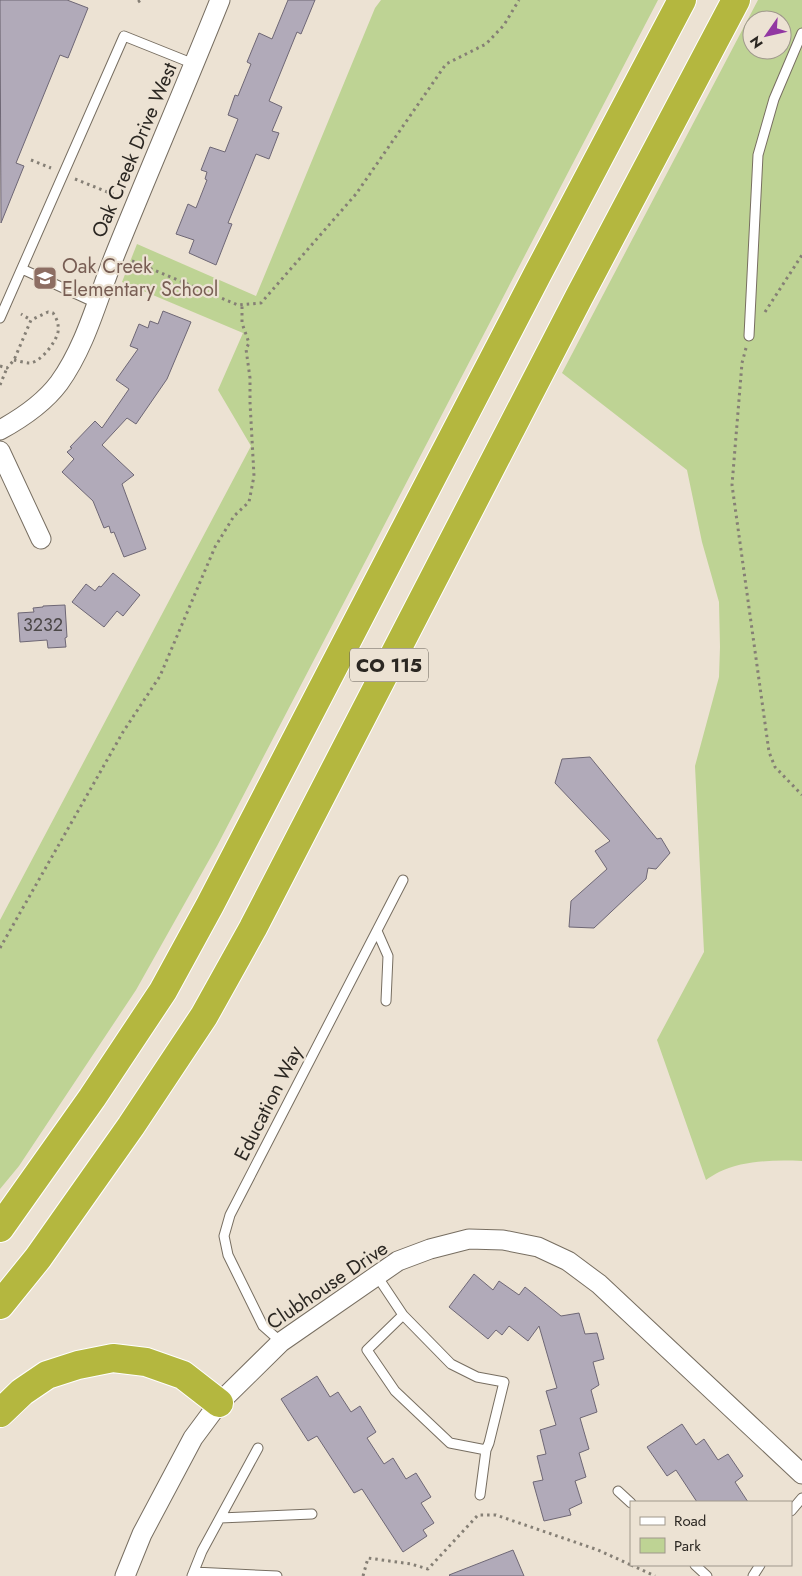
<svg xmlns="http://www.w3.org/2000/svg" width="802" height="1576" font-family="Jost,sans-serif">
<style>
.green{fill:#bed394;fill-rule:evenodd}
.building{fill:#b1aab9;stroke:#6e6775}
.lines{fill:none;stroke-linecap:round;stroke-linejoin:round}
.lane-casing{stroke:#776e61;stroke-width:11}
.street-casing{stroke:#776e61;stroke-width:21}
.highway-casing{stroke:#fff;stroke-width:30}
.path{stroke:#857f75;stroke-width:3;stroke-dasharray:2.5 4;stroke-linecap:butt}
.lane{stroke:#fff;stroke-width:9}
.street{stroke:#fff;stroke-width:19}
.highway{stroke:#b4b73f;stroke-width:28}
.labels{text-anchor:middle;stroke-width:4.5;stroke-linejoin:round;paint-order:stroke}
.number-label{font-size:18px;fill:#4c4848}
.shield{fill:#ece2d3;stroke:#655f57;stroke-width:1}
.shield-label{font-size:19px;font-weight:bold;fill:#2b2722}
.street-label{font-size:20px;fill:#2b2722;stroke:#ece2d3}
.education-label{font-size:20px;fill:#785e54;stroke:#ece2d3;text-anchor:start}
</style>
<rect width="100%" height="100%" fill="#ece2d3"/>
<!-- green -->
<path class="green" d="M381,0H658L217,846L136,990L19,1166L0,1189V920L251,446L218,390L243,333L122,282L137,244L256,296L375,8Z
M758,0H802V1161C775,1160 744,1160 719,1172C715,1174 710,1177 706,1180L657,1040L704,952L695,766L719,677L720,647L719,602L702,542L687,470L562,373ZM752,20H782V50H752Z"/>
<!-- building -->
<path class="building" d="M0,0H67L88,8L68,58L60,55L16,163L24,166L1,223Z
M288,0H315L301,34L297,32L269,101L282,107L272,131L279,133L269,159L256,154L228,223L232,224L216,265L189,253L194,240L176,234L188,204L196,208L207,180L205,179L207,172L201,170L210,147L225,152L238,119L228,115L235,95L238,96L251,64L247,62L259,33L272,39Z
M163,311L191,322L167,379L136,424L127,418L102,445L134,475L122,484L146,549L124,557L114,532L111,533L109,526L104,528L93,501L62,472L74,459L67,452L72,448L70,447L95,421L102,428L129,389L116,380L138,349L130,346L139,324L148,328L150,321L158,324Z
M113,573L140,595L123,616L117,611L104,627L72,602L86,584L95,591L99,586L101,587Z
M65,605L67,637L65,638L66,647L48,648L47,640L20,642L18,613L34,612L33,608L43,607V606Z
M590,757L657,839L661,838L670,853L656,869L648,868L646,879L594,928L569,927L571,901L607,869L595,851L610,841L555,783L562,759Z
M474,1274L493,1290L499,1281L519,1295L525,1287L561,1316L579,1313L585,1334L597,1333L604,1359L593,1362L599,1385L591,1390L597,1412L580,1418L589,1449L579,1453L586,1477L575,1481L582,1503L569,1509L571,1515L544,1521L533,1482L543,1480L537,1456L546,1454L540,1430L556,1425L546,1391L557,1388L539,1326L528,1341L509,1326L502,1335L496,1330L488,1339L449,1307Z
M317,1376L330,1397L338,1392L351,1412L360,1406L376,1432L367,1438L384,1464L393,1458L406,1479L416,1473L431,1497L421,1503L434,1523L423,1530L427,1536L403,1552L362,1489L354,1493L317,1436L308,1441L281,1399Z
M682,1424L696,1445L704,1439L718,1460L728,1454L743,1476L735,1482L748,1502H697L676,1470L667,1476L647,1447Z
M513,1550L524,1576H450L449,1575Z"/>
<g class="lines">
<!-- lane casing -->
<g class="lane-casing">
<path id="lane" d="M22,269L98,304
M0,318L124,36L194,64
M749,336L758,155L774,99L802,33
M377,931L388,956L386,1001
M377,1276L403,1315L451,1364L477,1377L504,1382L489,1443L486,1450L480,1495
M403,1315L367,1350L395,1391L450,1443L486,1450
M281,1342L263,1326L228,1255L224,1236L230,1215L403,880
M618,1491L631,1503
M791,1511L802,1498
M220,1518L312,1514
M695,1565L707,1576
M194,1572L277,1576
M192,1576L202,1551L258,1448
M753,1576L760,1565"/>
</g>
<!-- street casing -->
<g class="street-casing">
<path id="street" d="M0,430C22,418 44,403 59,383C87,344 98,296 116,252C150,168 186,85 220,0
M0,451L41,539
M125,1576L142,1534L193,1438L219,1403L281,1342L398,1261L430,1249L469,1239L503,1240L538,1247L568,1261L599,1284L802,1474"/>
</g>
<!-- highway casing -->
<g class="highway-casing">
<path id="highway" d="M0,1228L92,1098L163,991L210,905L537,275L682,0
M0,1305L38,1258L131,1126L204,1016L253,928L579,297L736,0
M0,1413L22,1392L47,1375L78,1365L113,1358L146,1362L183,1375L219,1403"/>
</g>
<!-- path -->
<path class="path" d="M138,2L141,0
M31,160L51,168
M75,179L120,197
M132,261L238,305L261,303L356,194L446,64L486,44L504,25L519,0
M765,312L802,255
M746,348L742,363L732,485L769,752L775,767L802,795
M14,360C19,361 25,363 30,363C41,362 56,342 58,332C59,324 57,319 53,313L48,312L31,320
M0,366L7,368L14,360L31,320L21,314
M0,385L7,368
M0,948L123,732L160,676L215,547L234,516L249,502L254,476L250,402V378L246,349L249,343L242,323V305
M631,1565L655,1576
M363,1576L368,1558L411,1564L428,1569L478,1515H496L598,1550L631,1565"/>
<!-- lane -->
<use href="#lane" class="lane"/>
<!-- street -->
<use href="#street" class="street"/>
<!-- highway -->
<use href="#highway" class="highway"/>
</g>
<!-- icons -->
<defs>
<g id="school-square" transform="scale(1.25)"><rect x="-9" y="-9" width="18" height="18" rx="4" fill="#8d6e63" stroke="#ece2d3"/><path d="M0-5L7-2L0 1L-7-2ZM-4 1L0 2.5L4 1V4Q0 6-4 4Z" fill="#fff"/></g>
</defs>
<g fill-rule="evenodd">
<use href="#school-square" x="45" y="278"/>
</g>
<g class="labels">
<!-- number labels -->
<g class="number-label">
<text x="43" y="631">3232</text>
</g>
<!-- shield labels -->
<rect class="shield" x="350" y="648.5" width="78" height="33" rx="4"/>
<g class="shield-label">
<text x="389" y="672">CO 115</text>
</g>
<!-- street labels -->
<g class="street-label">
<text transform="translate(134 150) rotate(-67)" y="7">Oak Creek Drive West</text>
<text transform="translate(268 1103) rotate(-63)" y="7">Education Way</text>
<text transform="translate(327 1285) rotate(-34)" y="7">Clubhouse Drive</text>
</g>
<!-- education labels -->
<g class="education-label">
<text x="62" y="273">Oak Creek<tspan x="62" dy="23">Elementary School</tspan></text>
</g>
</g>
<!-- legend -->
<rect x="630" y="1501" width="162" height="65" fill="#ece2d3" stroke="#9f978c"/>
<rect x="640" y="1517" width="25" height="8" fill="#ffffff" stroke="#9f978c"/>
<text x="674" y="1526" font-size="15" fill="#2b2722">Road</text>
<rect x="640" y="1538" width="25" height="15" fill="#bed394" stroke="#9f978c"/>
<text x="674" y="1551" font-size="15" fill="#2b2722">Park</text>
<!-- north arrow -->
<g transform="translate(767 35) rotate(236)"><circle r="24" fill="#ece2d3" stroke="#9f978c"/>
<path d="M0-4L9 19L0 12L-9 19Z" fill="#9238a2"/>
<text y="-8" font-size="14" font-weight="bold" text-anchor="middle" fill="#2b2722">N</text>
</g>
</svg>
